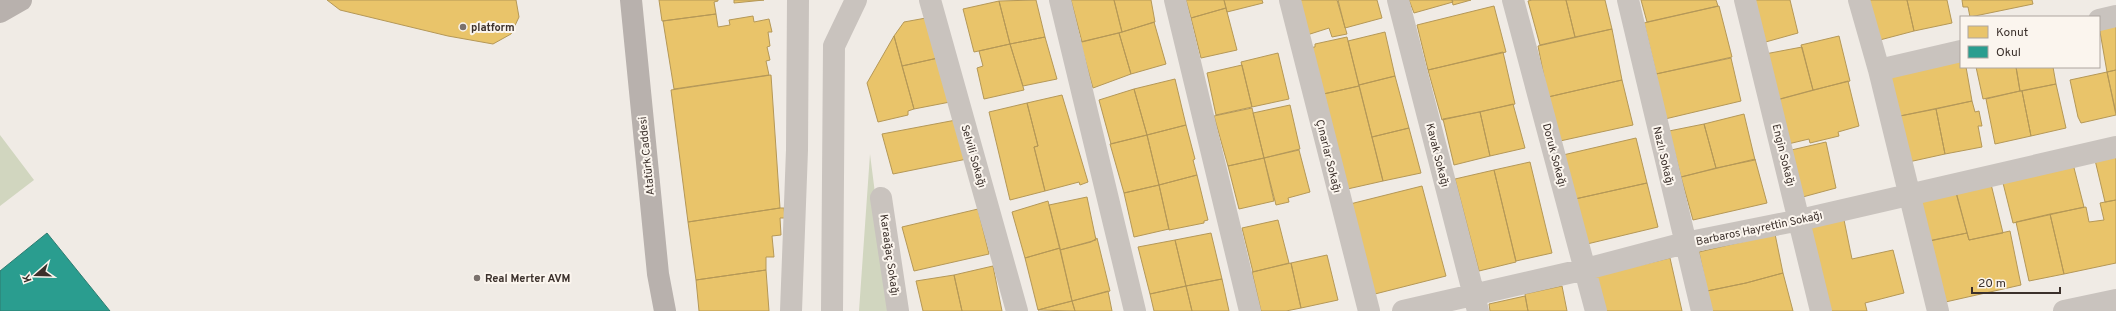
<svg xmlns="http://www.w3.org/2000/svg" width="2116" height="311" font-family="Overpass,sans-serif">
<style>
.green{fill:#d1d6bf}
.homes{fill:#e9c46a;stroke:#b59857}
.schools{fill:#2a9d8f;stroke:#2f7c71}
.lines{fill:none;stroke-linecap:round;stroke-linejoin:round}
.minor{stroke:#c9c3be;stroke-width:22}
.major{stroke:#b8b1ad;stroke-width:22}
.poi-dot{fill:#7a716c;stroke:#fbf5ee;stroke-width:1.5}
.labels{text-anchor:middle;stroke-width:4;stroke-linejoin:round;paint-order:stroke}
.poi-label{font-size:11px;font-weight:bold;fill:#3b302b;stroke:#fbf5ee;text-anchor:start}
.street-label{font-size:11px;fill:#3b302b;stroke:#fbf5ee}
</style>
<rect width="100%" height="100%" fill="#f0ebe5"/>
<!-- green -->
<path class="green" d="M0,135L34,180L0,206Z
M870,154L890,311H859Z"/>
<!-- homes -->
<path class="homes" d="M327,0H516L519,17L511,34L493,44L448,36L340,10Z
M659,0H718V1L714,2L716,14L662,21Z
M734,0H764L734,3Z
M1036,0L1045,37L1010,44L999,1Z
M1071,0H1114L1122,32L1082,42Z
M1114,0H1151L1155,22L1122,32Z
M1186,0H1224L1226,8L1191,18Z
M1224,0H1262L1263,3L1227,12Z
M1299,0H1337L1347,34L1332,37L1329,28L1307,35Z
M1338,0H1377L1382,18L1345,28Z
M1409,0H1452L1453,2L1414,13Z
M1452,0H1471L1453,5Z
M1532,0H1566L1575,37L1540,45L1528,1Z
M1566,0H1605L1612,29L1575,37Z
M1641,0H1716L1718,6L1647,22Z
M1752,0H1790L1798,33L1762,43Z
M1867,0H1907L1914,31L1876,41Z
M1907,0H1947L1952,23L1914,31Z
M1962,0H2032L2033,4L1970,17L1968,7H1963Z
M999,1L1010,44L974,52L963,9Z
M1494,6L1506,52L1428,70L1417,25Z
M1719,6L1732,57L1656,74L1644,23Z
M1226,8L1237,50L1201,58L1191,18Z
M716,14L718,27L730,25L729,20L753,16L754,22L769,19L772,32H768L770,46L767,47L770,60L766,61L769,75L674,89L663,21Z
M926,18L938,58L902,66L894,36L904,22Z
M1154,22L1166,64L1131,74L1119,33Z
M2116,22V70L2107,72L2099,26Z
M1612,29L1622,80L1548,97L1538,46Z
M1385,32L1395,76L1359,85L1348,41Z
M1119,33L1131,74L1093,88L1080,42Z
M894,36L914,109L908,111V115L878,122L867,83Z
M1839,36L1850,81L1813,90L1801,45Z
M1045,37L1057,79L1023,86L1010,44Z
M1347,37L1359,86L1319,95L1307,48L1315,47V44Z
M1010,44L1024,90L984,99L977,68L983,66L979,51Z
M1802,47L1813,90L1776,100L1765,54Z
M1503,52L1515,104L1442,120L1428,70Z
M1278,53L1289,99L1252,107L1241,62Z
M1961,53V67H1966L1972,101L1895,117L1884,69Z
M938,58L950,102L914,109L902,66Z
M1731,58L1741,101L1665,119L1656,74Z
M1242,65L1252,107L1216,115L1207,73Z
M1976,67H2016L2020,91L1983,99Z
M2016,67H2053L2056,84L2020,91Z
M2116,70V113L2107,72Z
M2107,72L2116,115L2081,123L2078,117L2070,80Z
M771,75L780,208L688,222L671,90Z
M1395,76L1409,128L1372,137L1359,85Z
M1175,79L1186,125L1147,135L1134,89Z
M1622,80L1633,125L1560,141L1548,97Z
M1848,81L1859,126L1838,132L1839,136L1810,143L1809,139L1788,144L1777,100Z
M2056,84L2066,128L2031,136L2022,91Z
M1359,86L1383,181L1343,190L1319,95Z
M1134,89L1147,135L1111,144L1099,100Z
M2020,91H2022L2031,136L1995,144L1986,99Z
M1062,95L1088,182L1080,185L1079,182L1045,191L1034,147L1038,146L1027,103Z
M1972,101L1975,112L1979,111L1982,126H1978L1982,147L1945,154L1936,109Z
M1027,103L1038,146L1034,147L1045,191L1010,200L989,112Z
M1513,104L1525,148L1490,156L1480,112Z
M1290,105L1300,149L1264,158L1253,113Z
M1252,108L1264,158L1228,166L1214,116Z
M1936,109L1945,154L1904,163L1895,117Z
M1480,112L1490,156L1454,165L1443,119Z
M1744,114L1755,160L1716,168L1704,124Z
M956,120L967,159L893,174L882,134Z
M1704,124L1716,168L1681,177L1669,131Z
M1186,125L1195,159L1193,160L1197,175L1159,185L1147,135Z
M1409,128L1421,173L1383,181L1372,137Z
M1147,135L1159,185L1124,193L1110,144Z
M1636,138L1647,183L1575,199L1563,155Z
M1826,142L1836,188L1799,198L1787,151Z
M1299,150L1310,192L1288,198L1289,202L1276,205L1264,158Z
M2116,156V200L2105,202L2095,160Z
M1264,158L1274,201L1239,209L1228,166Z
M1755,159L1767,203L1693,220L1681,177Z
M2072,160L2084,207L2013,223L2001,175Z
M1530,162L1552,253L1516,261L1494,170Z
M1494,170L1516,262L1479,271L1455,179Z
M1197,175L1208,220L1204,221V223L1169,230L1159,185Z
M1990,180L2003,233L1969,240L1955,188Z
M1647,183L1658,227L1587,244L1575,199Z
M1159,185L1169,229L1134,237L1124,193Z
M1422,186L1446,276L1371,295L1350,204Z
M1956,193L1967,233L1930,241L1917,196Z
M1087,197L1096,240L1060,250L1049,205Z
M2116,200V263L2064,274L2050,214L2086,207L2089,222L2104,220L2100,203Z
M1048,201L1060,248L1025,258L1012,212Z
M780,208H784L785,218H780L781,235L772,236L774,257H766V270L696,280L688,222Z
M978,209L989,254L914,271L902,227Z
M2050,214L2064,274L2029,281L2016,222Z
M1843,215L1852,259L1893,250L1904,293L1865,303L1867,311H1824L1802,225Z
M1278,220L1289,263L1253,272L1242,228Z
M2010,231L2021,285L1941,303L1928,241L1967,233L1969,240Z
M1211,233L1222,279L1186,286L1175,240Z
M1775,234L1783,273L1746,283L1707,291L1699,252Z
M1097,238L1110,291L1072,301L1060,250L1091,242Z
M1175,240L1186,286L1150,294L1138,247Z
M1060,248L1072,301L1038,310L1025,258Z
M1327,255L1338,300L1301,308L1291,263Z
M1670,258L1682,311H1601L1594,276Z
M1291,263L1301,308L1286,311H1261L1252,272Z
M993,266L1002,311H962L954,275Z
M766,270L769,311H699L696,280Z
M1783,273L1793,311H1712L1707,291L1746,283Z
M954,275L962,311H923L916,281Z
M1222,279L1229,311H1192L1186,286Z
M1186,286L1192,311H1154L1150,294Z
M1562,286L1567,311H1528L1525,294Z
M1108,291L1112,311H1075L1072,301Z
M1525,296L1528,311H1490L1489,304Z
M1072,301L1075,311L1038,310L1060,304Z"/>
<!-- schools -->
<path class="schools" d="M47,233L110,311H0V271Z"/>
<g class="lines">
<!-- minor -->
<path class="minor" d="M930,0L1017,311
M1060,0L1135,311
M1175,0L1250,311
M1290,0L1369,311
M1398,0L1478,311
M1513,0L1596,311
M1628,0L1702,311
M1745,0L1821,311
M1859,0L1879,70L1938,311
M2099,20L2116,16
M1879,70L1961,51
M881,198L898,311
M791,311L797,150L798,0
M832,311L834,46L856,0
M1403,311L1586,269L1685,243L1800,220L2116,147
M2064,311L2116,300"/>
<!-- major -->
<path class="major" d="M631,0L658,274L665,311
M0,12L21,0"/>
</g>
<!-- markers -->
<g class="poi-dot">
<circle cx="463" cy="27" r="4"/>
<circle cx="477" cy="278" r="4"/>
</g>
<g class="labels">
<!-- poi labels -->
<g class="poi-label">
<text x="471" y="31">platform</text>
<text x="485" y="282">Real Merter AVM</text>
</g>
<!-- street labels -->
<g class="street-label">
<text transform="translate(1438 155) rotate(76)" y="4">Kavak Sokağı</text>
<text transform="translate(1555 155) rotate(75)" y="4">Doruk Sokağı</text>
<text transform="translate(1784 155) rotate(76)" y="4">Engin Sokağı</text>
<text transform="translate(646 156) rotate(-96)" y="4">Atatürk Caddesi</text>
<text transform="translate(974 156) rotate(74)" y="4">Selvili Sokağı</text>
<text transform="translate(1329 156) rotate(76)" y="4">Çınarlar Sokağı</text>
<text transform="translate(1664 156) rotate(77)" y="4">Nazlı Sokağı</text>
<text transform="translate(1759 228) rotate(-12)" y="4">Barbaros Hayrettin Sokağı</text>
<text transform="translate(890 255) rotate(82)" y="4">Karaağaç Sokağı</text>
</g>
</g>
<!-- legend -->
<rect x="1960" y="16" width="140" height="52" fill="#fbf5ee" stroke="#aea6a0"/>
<rect x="1968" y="26" width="20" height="12" fill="#e9c46a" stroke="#aea6a0"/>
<text x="1996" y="36" font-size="12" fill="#3b302b">Konut</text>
<rect x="1968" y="46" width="20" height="12" fill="#2a9d8f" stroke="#aea6a0"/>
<text x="1996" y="56" font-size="12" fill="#3b302b">Okul</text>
<!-- north arrow -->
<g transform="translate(36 275) rotate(250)" stroke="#fbf5ee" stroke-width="3" paint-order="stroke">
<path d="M0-3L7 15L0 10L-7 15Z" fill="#3b302b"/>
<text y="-6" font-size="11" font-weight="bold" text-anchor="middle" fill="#3b302b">K</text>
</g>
<!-- scale -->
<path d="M1972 287v6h88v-6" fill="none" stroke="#3b302b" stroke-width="2"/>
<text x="1978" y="287" font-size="12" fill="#3b302b" stroke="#fbf5ee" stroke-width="3" paint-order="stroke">20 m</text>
</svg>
